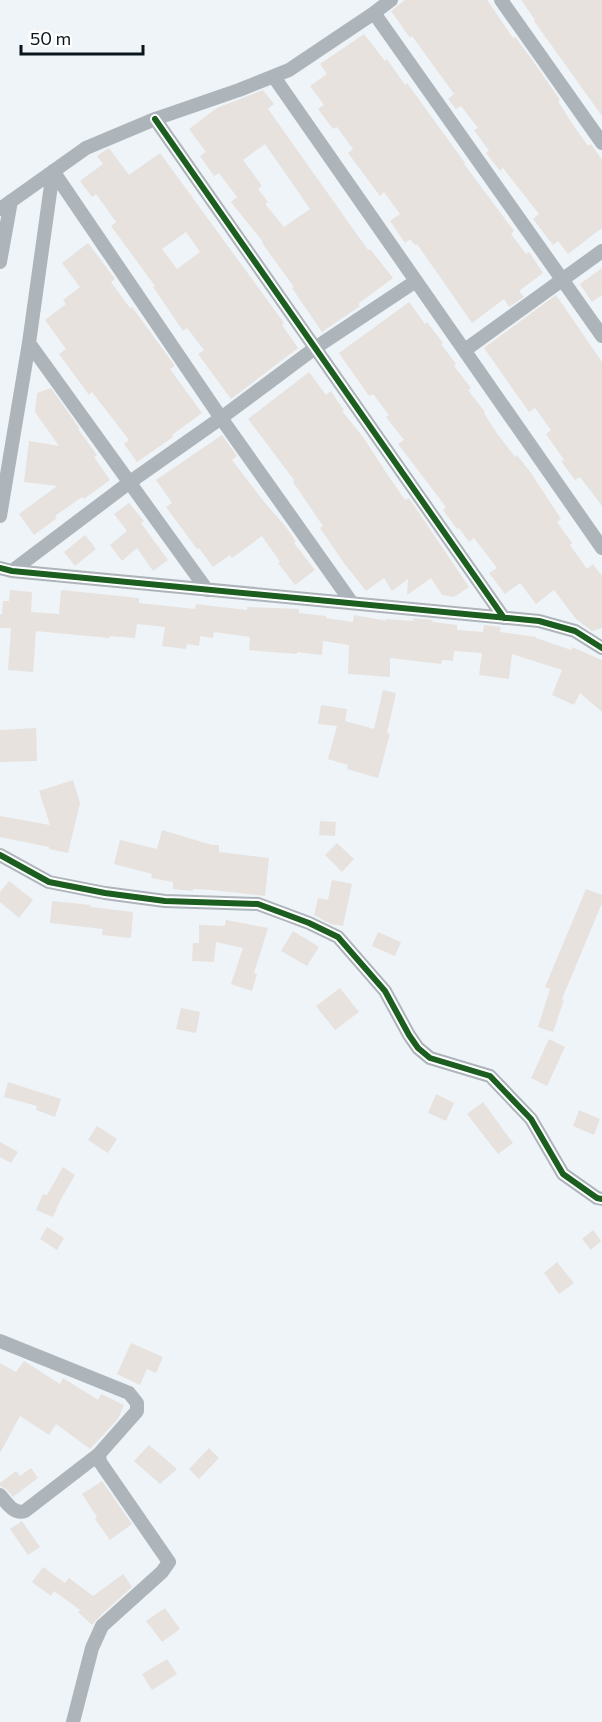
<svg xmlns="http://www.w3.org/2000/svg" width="602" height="1722" font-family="Commissioner,sans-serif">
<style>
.building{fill:#e7e2de;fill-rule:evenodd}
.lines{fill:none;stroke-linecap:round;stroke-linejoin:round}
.minor{stroke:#adb5bb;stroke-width:14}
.cycleway-casing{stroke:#fff;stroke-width:10}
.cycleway{stroke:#1b5e20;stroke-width:6}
</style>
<rect width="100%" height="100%" fill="#eef4f8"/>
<!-- building -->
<path class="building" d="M405,0H487L513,38L515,37L531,58L560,100L558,101L571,122L588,146L591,144L602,160V228L568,254L558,241L553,245L533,219L539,214L503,168L500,171L486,153L489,151L474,130L478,128L461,106L456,109L448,99L454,94L412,36L410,38L391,11Z
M521,0H602V116L534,21L535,20Z
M364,34L385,61L387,59L405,85L407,83L465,163L464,164L514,231L511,234L526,254L529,252L543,273L519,291L524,297L509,307L504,299L472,323L417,244L415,245L410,239L405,243L390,221L400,214L384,192L380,196L348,153L353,149L337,127L333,129L318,109L324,105L310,86L327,74L320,64Z
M263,90L274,104L268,109L368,250L370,249L393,278L358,304L360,306L322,332L292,288L294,287L262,243L263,242L231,202L237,197L219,173L214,176L200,156L206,152L189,129L217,108ZM265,144L310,209L284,227L265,204L268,202L258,189L262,186L243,160Z
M109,148L129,175L160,153L284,323L282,325L298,348L231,399L198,354L204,350L187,328L183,331L153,287L155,286L111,226L116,222L96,194L92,197L80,181L103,164L97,156ZM186,232L200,252L177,269L162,249Z
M88,243L115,279L111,282L130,308L132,307L175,366L170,369L202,413L172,435L173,437L137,462L124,444L129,440L92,392L89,395L59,354L66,349L45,320L66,304L63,300L80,287L62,263Z
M602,268V295L592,302L580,284Z
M556,295L602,362V506L580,477L575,480L561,461L564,460L546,434L551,430L535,408L529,412L484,348Z
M409,302L425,324L427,322L443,343L441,344L456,364L454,366L471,388L468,390L485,412L484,413L496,432L515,457L517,455L531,473L561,519L557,522L572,543L570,545L587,569L593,564L602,576V628L592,631L576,619L554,590L536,604L520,583L505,594L489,573L497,568L474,538L469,542L459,528L457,529L443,510L446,507L398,444L404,440L386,417L389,415L373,394L369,396L339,353Z
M309,372L326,395L331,391L338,402L344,410L342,411L363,437L389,477L405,500L409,498L417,510L469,587L454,597L442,595L431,578L407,595L408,579L392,591L384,578L366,591L344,563L320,528L323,526L293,482L294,480L248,419Z
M51,388L80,429H78L97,455L94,457L110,480L84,499L82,497L55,516L57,518L34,535L19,514L57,486L24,482L29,441L59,446L35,412L37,393Z
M222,435L237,456L232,460L265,503L286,527L296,542L294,543L315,570L295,585L278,563L280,562L262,536L232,558L230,555L213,567L199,548L197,549L166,507L172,503L156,480Z
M129,503L144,521L141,523L168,560L153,571L137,548L122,561L110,545L127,531L114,514Z
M85,535L96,549L75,566L64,552Z
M10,590L32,592L31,612L59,614L61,590L139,598V603L195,609L196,604L247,610V607L299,609V613L326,616V618L353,622L354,615L387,621L385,619L414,621L412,618L433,620L432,622L457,625V630L483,632L484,625L501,627L500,632L536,637V638L571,650L572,647L602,660V712L580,693L574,705L552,695L562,670L512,654L509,679L479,675L482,653L454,651L453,661L442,660L441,664L390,658V677L348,674L349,645L323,641L322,655L297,652V654L271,652L249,650L250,637L214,632L213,638L200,636L199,646L187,644L186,649L162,646L165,627L137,624L135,638L110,636L109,638L36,631L33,672L8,670L11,628H0V614H2L3,601H9Z
M383,690L396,693L387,733L390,734L378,778L347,769L348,765L328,759L337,726L318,724L321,705L347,709L345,721L374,729Z
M36,728L37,761L0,762V730Z
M73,780L80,803L68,853L49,849V847L0,837V816L50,825L39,791Z
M320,821L336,822L335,836L319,835Z
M162,830L212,845H219V852L269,858L265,896L213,890L193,889V891L173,889V882L151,878L152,874L114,864L120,840L157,849Z
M337,843L354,859L342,872L325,855Z
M332,880L352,884L343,926L331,924L314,915L318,898L328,900Z
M9,881L33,900L19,918L0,902V892Z
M586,889L602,895V903L562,999L564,1000L553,1032L538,1027L550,989L545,987Z
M52,901L91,905L90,907L133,912L131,938L102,935L103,929L50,923Z
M226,920L268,928L254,973L257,974L252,991L231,984L243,948L216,942L214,962L192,961L193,943H199V925L225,926Z
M293,931L319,947L307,966L281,951Z
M378,932L401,942L395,956L372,946Z
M340,988L359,1012L335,1030L316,1006Z
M181,1008L200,1012L196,1033L176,1029Z
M549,1039L565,1047L547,1086L531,1078Z
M8,1082L61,1099L55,1117L36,1110L37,1106L4,1097Z
M436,1094L454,1103L446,1121L428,1113Z
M483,1102L513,1143L498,1154L467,1114Z
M579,1110L600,1119L594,1135L573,1126Z
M97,1126L117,1139L108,1153L88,1140Z
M0,1142L18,1152L11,1163L0,1157Z
M63,1167L75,1175L60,1201L53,1217L36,1210L43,1194L47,1195Z
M47,1227L64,1238L57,1250L40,1239Z
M593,1230L601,1241L591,1250L582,1239Z
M557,1262L574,1283L559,1294L544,1273Z
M131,1343L163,1357L156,1373L147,1369L140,1385L117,1374Z
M24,1361L60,1384L63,1378L98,1400L101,1394L124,1405L118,1419L90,1449L56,1424L49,1435L20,1416L0,1453V1363L16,1372Z
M149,1445L177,1469L160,1484L134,1461Z
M209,1448L219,1458L199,1479L189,1469Z
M31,1468L38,1478L13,1497L6,1489L0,1486V1483L16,1471L20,1476Z
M102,1481L132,1524L110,1540L95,1519L97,1517L82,1494Z
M22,1521L40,1547L28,1555L10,1529Z
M43,1567L65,1583L69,1578L93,1596L123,1574L132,1587L102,1614L92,1625L78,1612L80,1610L54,1591L51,1596L32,1582Z
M165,1608L180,1629L162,1642L146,1621Z
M167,1659L177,1674L152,1690L142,1674Z"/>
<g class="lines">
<!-- minor -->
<path class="minor" d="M501,0L602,143
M374,13L602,336
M274,77L602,548
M155,119L504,618
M53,171L221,418L352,603
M0,209L86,148L155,119L239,90L289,70L374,13L391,0
M0,262L11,201
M29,343L207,590
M465,350L602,251
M0,516L29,343L53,171
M0,568L12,571L539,621L575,631L602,648
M12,571L130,482L221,418L315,348L416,281
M0,855L49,882L105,893L165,901L258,904L309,923L338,937L385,991L409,1035L418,1048L430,1058L490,1076L531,1119L563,1174L597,1198L602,1199
M0,1341L129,1393L137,1403V1411L99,1454L100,1462L169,1562L162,1572L102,1626L92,1648L73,1722
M0,1495C7,1503 14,1515 25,1511L99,1454"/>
<!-- cycleway casing -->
<g class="cycleway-casing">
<path id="cycleway" d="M155,119L504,618
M0,568L12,571L539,621L575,631L602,648
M0,855L49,882L105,893L165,901L258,904L309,923L338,937L385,991L409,1035L418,1048L430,1058L490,1076L531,1119L563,1174L597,1198L602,1199"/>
</g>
<!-- cycleway -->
<use href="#cycleway" class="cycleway"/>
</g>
<!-- scale -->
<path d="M21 45v9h122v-9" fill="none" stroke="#09141b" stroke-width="3"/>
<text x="30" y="45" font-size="18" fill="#09141b" stroke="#ffffff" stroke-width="4.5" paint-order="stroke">50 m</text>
</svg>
